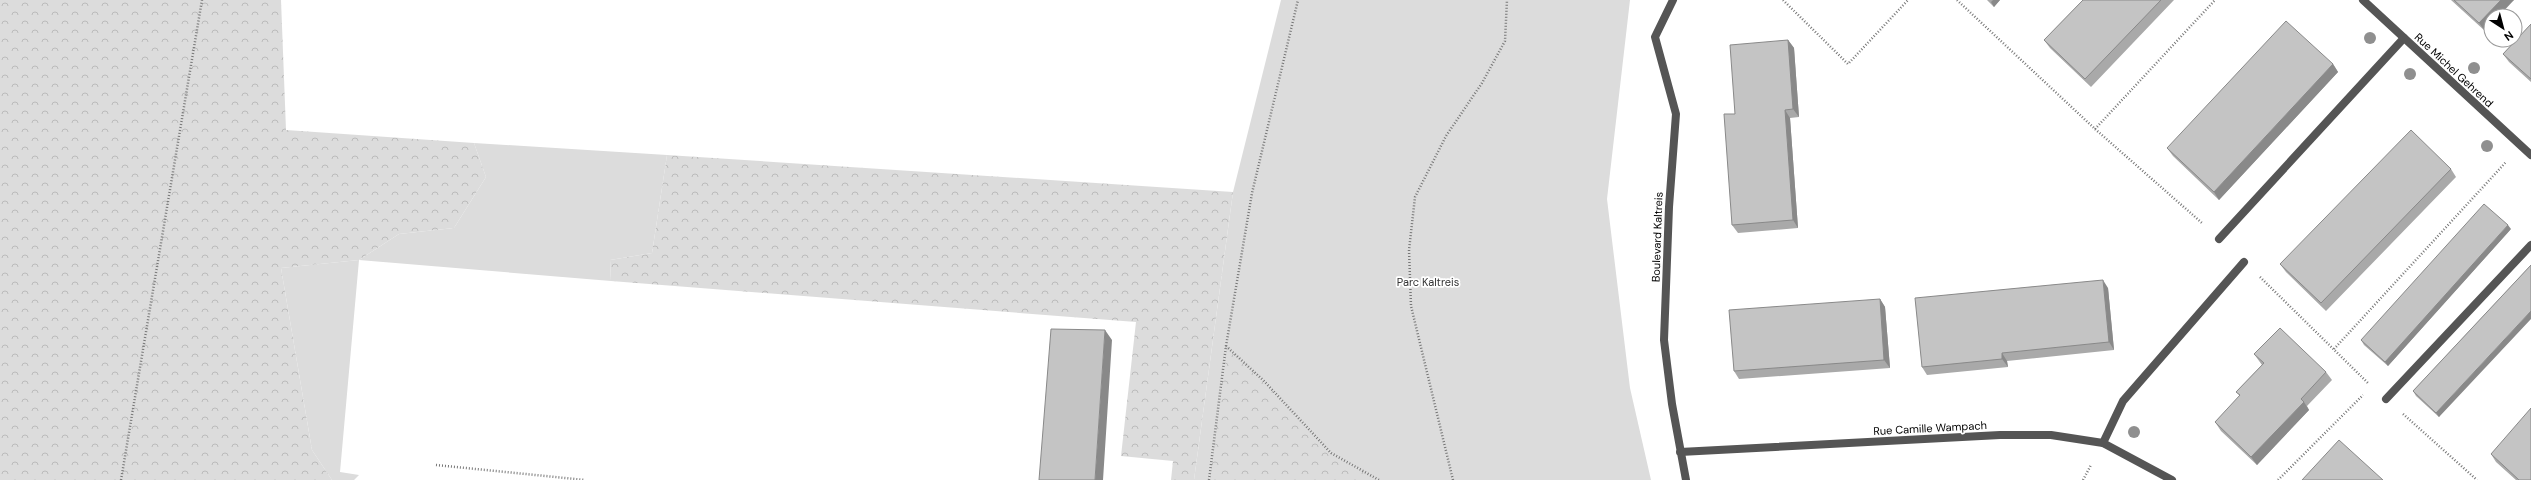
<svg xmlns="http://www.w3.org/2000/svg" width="2531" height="480" font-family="'DM Sans',sans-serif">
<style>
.green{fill:#dcdcdc}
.forest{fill:url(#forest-crowns)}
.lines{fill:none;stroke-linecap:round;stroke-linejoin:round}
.path{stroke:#777;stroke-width:2.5;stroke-dasharray:1 2;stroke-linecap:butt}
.lane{stroke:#555;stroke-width:8}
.street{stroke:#555;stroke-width:8}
.tree{fill:#8f8f8f}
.wall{fill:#a9a9a9}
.shaded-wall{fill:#898989}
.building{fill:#c4c4c4;stroke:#898989}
.labels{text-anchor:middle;stroke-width:3.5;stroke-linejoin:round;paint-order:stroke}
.street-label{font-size:11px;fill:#000;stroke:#fff}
.park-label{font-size:11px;fill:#333;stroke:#fff}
</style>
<defs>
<pattern id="forest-crowns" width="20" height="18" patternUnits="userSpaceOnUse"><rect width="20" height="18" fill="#dcdcdc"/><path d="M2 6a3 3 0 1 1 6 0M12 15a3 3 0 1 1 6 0" fill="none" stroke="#bbb"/></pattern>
</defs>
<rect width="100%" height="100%" fill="#fff"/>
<!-- green -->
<path class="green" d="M1281,0H1630L1607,199L1630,388L1651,480H1379L1331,453L1264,381L1226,347L1209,480H1194L1233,192Z
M474,143L667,155L652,253L610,260L611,281L359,260L340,472L359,475L354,480H332L312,450L281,268L359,260L399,234L454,228L486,177Z"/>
<!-- forest -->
<path class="forest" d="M0,0H281L286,130L474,143L486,177L454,228L399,234L359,260L281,268L312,450L332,480H0Z
M667,155L1233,192L1194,480H1171L1173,461L1121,456L1136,322L611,281L610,260L652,253Z
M1226,346L1264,381L1331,453L1379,480H1209Z"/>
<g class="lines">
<!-- path -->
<path class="path" d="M1783,0L1848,64L1908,0
M1957,0L2095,129L2202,223
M2095,129L2215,0
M2260,277L2369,384
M1226,346L1264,381L1331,453L1379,480
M2334,349L2506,162
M2403,414L2477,480
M436,465L585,480
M121,480L202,0
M1209,480L1226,346L1252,193L1298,0
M1453,480L1411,306L1409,250L1415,197L1446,136L1482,83L1505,41L1507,0
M2083,480L2091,465
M2278,480L2363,395"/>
<!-- lane -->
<path class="lane" d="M2219,239L2404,38
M2386,399L2531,245
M2103,443L2123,401L2244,262"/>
<!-- street -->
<path class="street" d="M1673,0L1655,37L1676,114L1669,207L1664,340L1672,404L1686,480
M2363,0L2531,155
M1680,452L2000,435H2051L2103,443L2172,480"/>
</g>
<!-- trees -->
<g class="tree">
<circle cx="2370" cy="38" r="6"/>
<circle cx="2474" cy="68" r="6"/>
<circle cx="2410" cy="74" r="6"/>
<circle cx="2487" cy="146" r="6"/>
<circle cx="2134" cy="432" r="6"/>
</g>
<!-- wall -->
<path class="wall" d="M1987,0H2000L1994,7Z
M2083,0H2174L2091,87L2050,48L2044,40Z
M2451,0H2514L2491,16V25L2485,31Z
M2531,24V82L2509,62L2503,54Z
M1788,40L1794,48L1799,117L1790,118L1798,228L1738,233L1732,225Z
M2333,64L2338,72L2219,200L2173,156L2167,148Z
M2451,169L2456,177L2326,311L2286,272L2280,264Z
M2511,229L2388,366L2364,345L2361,340Z
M2531,265L2439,417L2416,396L2413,391Z
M2108,288L2114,350L2007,361L2008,367L1927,375L1922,367Z
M1880,299L1885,307L1890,368L1739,379L1734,371Z
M2254,354L2326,372L2332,380L2307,406L2309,410L2257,465L2221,431L2215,422L2240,396L2236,392L2262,365Z
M2491,454L2531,480H2516L2496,462Z"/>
<!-- shaded-wall -->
<path class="shaded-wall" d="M1993,0H2000L1994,7L1991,2Z
M2501,0H2514L2499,16H2491V25L2485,31L2479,23Z
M1788,40L1794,48L1799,117L1793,109Z
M2333,64L2338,72L2219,200L2214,192Z
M1785,110L1790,118L1798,228L1793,220Z
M2508,225L2511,229L2388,366L2385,362Z
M2103,280L2108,288L2114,350L2109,342Z
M1880,299L1885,307L1890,368L1884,360Z
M2531,311V319L2439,417L2436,413Z
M1105,330L1112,340L1103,480H1095Z
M2002,353L2007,361L2008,367L2002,359Z
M2304,402L2309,410L2257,465L2251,457Z"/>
<!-- building -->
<path class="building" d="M2083,0H2161L2085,79L2044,40Z
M2454,0H2501L2479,23Z
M2286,21L2333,64L2214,192L2167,148Z
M2531,24V79L2503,54Z
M1788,40L1793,109L1785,110L1793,220L1732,225L1724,114H1735L1730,45Z
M2411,130L2451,169L2321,303L2280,264Z
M2484,204L2508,225L2385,362L2361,340Z
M2531,265V311L2436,413L2413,391Z
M2103,280L2109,342L2002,353V359L1922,367L1915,298Z
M1880,299L1884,360L1734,371L1729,310Z
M2280,328L2326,372L2301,399L2304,402L2251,457L2215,422L2240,395L2236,392L2264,363L2254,354Z
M1051,329L1105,330L1095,480H1039Z
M2531,408V480H2519L2491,454Z
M2339,440L2383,480H2302Z"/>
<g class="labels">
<!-- street labels -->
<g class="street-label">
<text transform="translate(2454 70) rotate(43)" y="4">Rue Michel Gehrend</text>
<text transform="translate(1657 237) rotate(-88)" y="4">Boulevard Kaltreis</text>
<text transform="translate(1930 428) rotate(-3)" y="4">Rue Camille Wampach</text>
</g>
<!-- park labels -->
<g class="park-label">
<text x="1428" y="286">Parc Kaltreis</text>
</g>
</g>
<!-- north arrow -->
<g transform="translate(2503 28) rotate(144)"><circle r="19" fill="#ffffff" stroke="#999999"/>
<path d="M0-3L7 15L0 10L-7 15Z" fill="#000000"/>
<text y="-6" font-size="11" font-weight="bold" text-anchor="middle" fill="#000000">N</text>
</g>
</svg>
